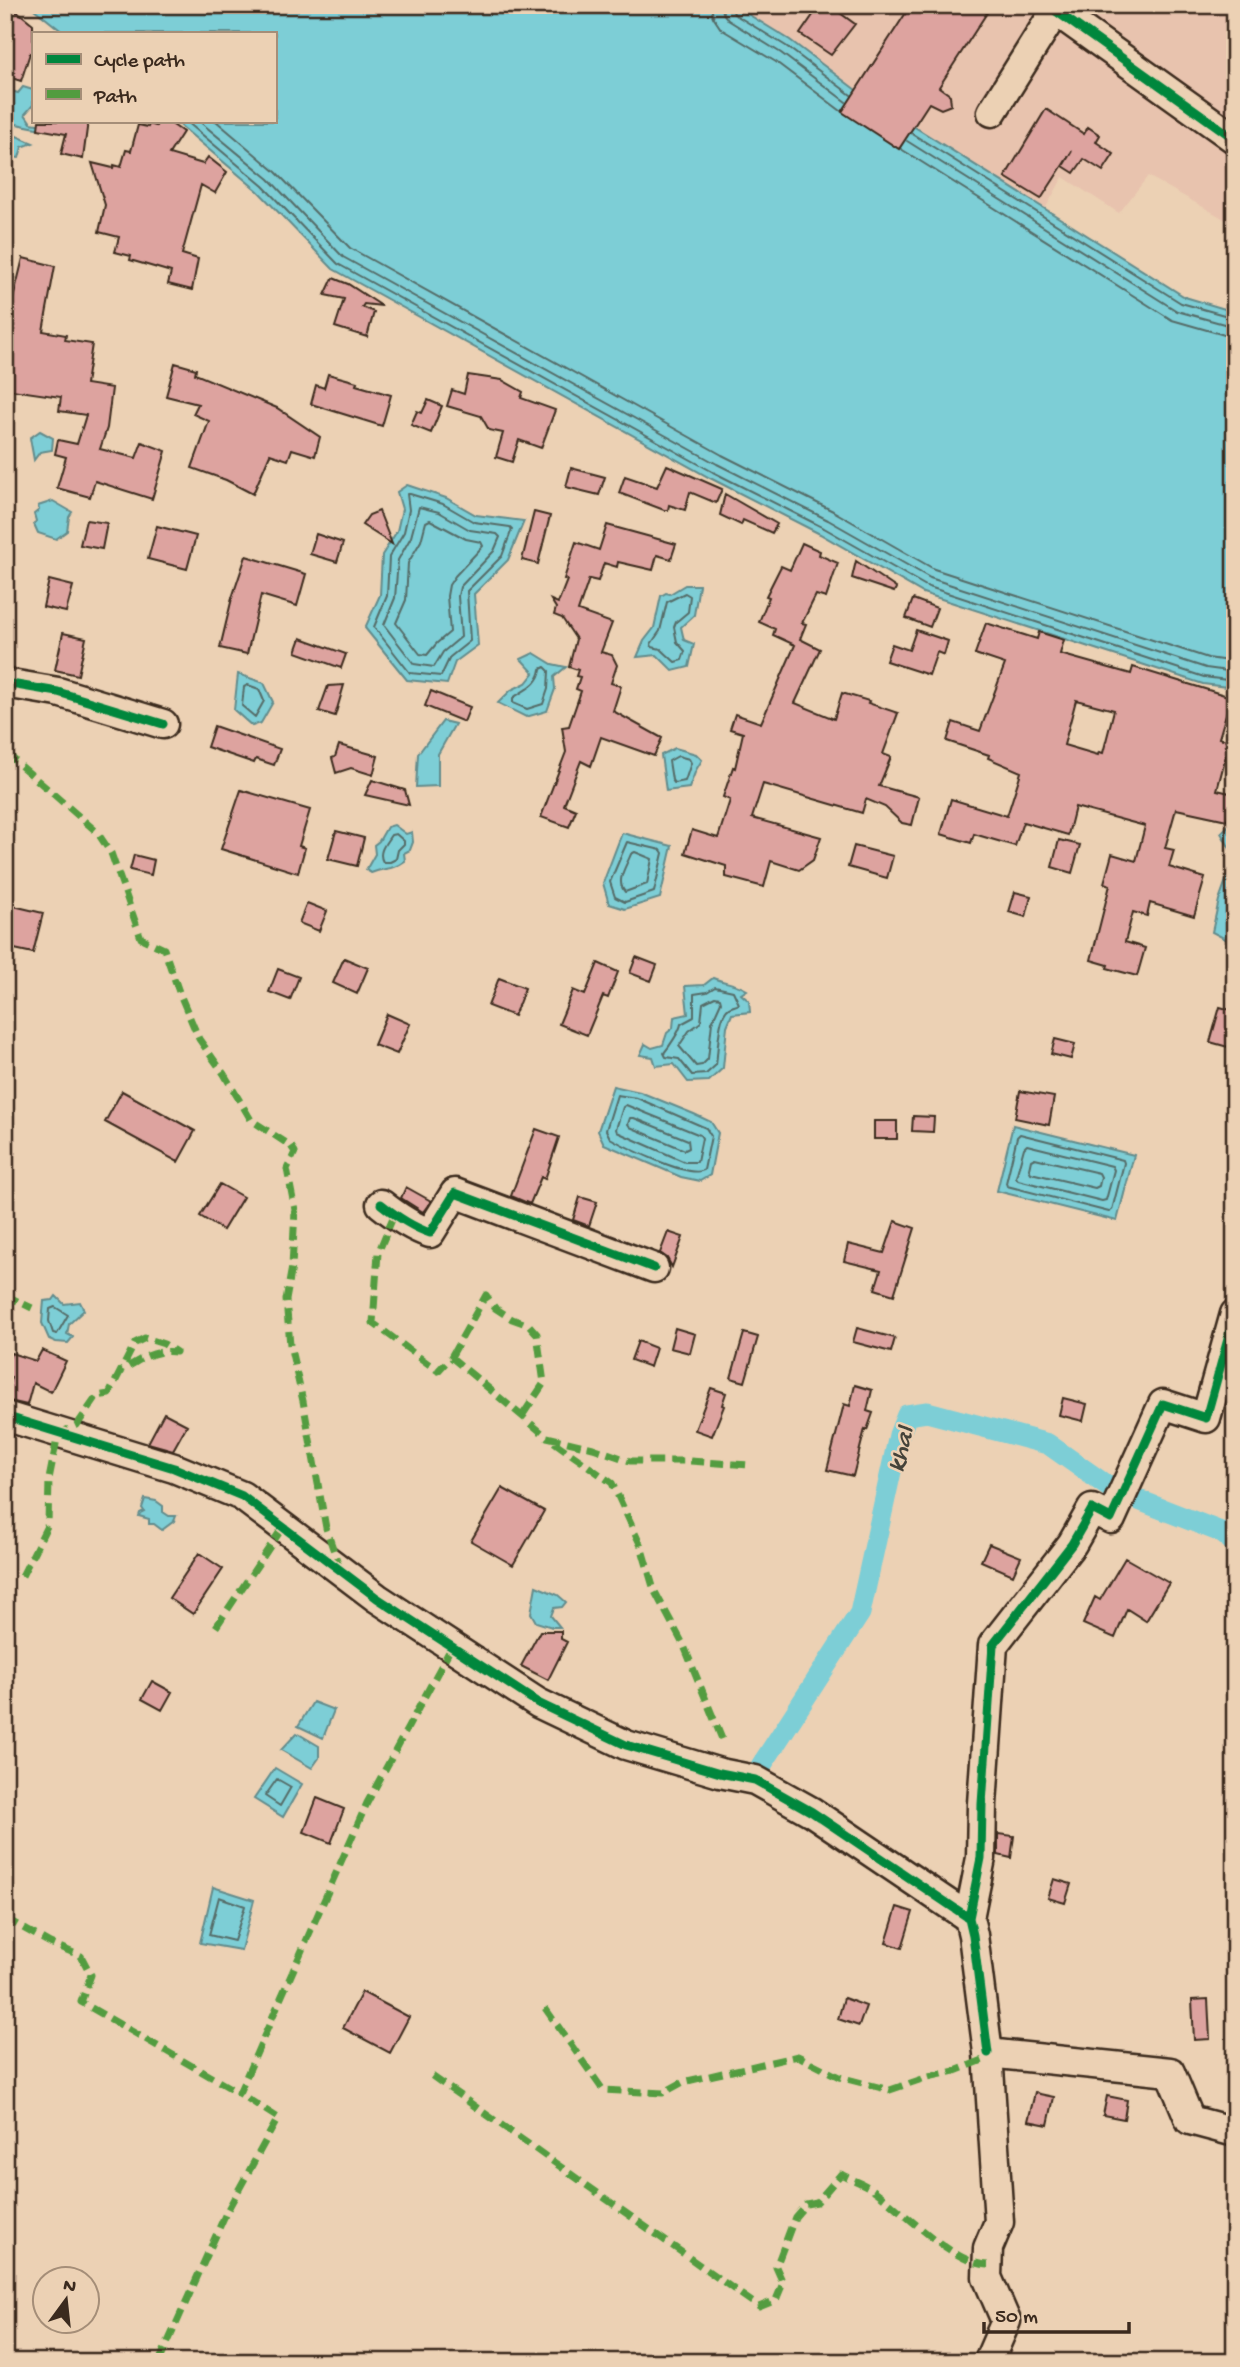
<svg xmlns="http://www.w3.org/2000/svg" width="1240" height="2367" font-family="'Gochi Hand',sans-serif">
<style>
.built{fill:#e8c3ae}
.water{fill:#7dced6;stroke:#638c8c;stroke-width:2}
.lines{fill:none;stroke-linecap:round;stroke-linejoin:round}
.shore{stroke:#556c68;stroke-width:2}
.canal{stroke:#7dced6;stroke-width:21}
.building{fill:#dda39f;stroke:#3b2a1e;stroke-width:2;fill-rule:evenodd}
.minor-casing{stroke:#3b2a1e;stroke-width:33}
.minor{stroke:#ecd1b4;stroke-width:28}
.quiet{stroke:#529c3f;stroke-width:7;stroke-dasharray:14 7;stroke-linecap:butt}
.cycleway-casing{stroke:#ecd1b4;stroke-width:13}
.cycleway{stroke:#00873e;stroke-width:9}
.labels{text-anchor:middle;stroke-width:5;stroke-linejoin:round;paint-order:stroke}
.water-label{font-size:26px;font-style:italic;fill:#45433a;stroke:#ecd1b4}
</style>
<rect width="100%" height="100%" fill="#ecd1b4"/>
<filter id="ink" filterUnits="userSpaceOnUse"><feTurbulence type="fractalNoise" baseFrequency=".0143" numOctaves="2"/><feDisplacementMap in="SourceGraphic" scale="14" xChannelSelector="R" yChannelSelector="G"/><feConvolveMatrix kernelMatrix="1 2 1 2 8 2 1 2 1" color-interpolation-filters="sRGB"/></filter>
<g filter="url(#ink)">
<!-- built -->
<path class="built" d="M733,5H1235V225L1148,176L1119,213L1063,177L1045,209L856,90L790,40Z"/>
<!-- water -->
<path class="water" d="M29,5H733L790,40L856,90L1185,297L1235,312V688L1203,684L923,593L820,534L710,478L333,269L258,191L175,121H275V33H64Z
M23,87L33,90V105L25,114L31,123L44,125L42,129L16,124L14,135L33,143L22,147L19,158L12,157L5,161V117L9,115L10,104L5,101V89L18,93Z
M40,431L53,438L52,450L40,452L34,460L30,438Z
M407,485L446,498L476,515L524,521L508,560L474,594L478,645L455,662L447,684L407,680L365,628L380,595L382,555L397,531L402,509L397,492Z
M53,501L72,512L69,517L67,531L56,539L38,533L34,524L36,521L34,514L39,510L38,506Z
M685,585H699L694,615L681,627L684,640L694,644L689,667L673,671L657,655L637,657L644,641L654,628L661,596L666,593L670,594Z
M534,653L552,664L566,667L554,677L555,689L547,711L526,717L498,703L511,690L526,683L534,673L521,659Z
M238,674L264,683L273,702L261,723L252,726L234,710Z
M443,721L455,724L438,754V786L416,787L418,754Z
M675,748L696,754L702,760L696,770L689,788L666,791L661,755Z
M1235,819V944L1212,932L1219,900L1229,872L1232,852L1221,833Z
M394,825L406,834L412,832L413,842L410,850L404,853L405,861C391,871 386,867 371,873L366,870L375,854L374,845L379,841L387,827Z
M622,833L672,846L660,898L625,909L609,904L603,883Z
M713,978C725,983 736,983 747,990L741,994L749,1001L750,1012L732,1014L727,1026L723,1068L709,1081L688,1082L674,1064L656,1066L653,1057L640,1055L645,1044L652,1048L663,1045L667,1033L673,1028L674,1017L688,1014L685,986L704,985Z
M613,1086L640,1092L694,1114L711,1122L718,1133L710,1175L700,1181L681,1177L604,1144L598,1131Z
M1013,1125L1134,1155L1117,1221L997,1191Z
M56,1296L64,1304L80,1302L84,1310L69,1324L67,1334L73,1337L68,1343L56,1342L49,1339L42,1323L44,1301L53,1300Z
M145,1499L156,1501L163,1506V1512L169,1516H176L174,1521L162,1530L154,1524H149V1519L139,1516L140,1513L144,1511L142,1508Z
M536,1586L558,1595L566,1602L562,1607L554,1608L551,1616L560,1627H552L536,1622L531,1613Z
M313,1702L334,1710L323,1738L298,1726Z
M297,1733L319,1746V1758L312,1768L281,1750Z
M275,1768L302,1784L283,1817L254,1799Z
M213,1887L254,1900L241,1950L200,1943Z"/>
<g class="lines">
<!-- shore -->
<path class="shore" d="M711,5L713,17L721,29L776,62L841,111
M722,5L723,13L728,20L781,53L846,102
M731,5L734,14L786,46L851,95
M186,121L263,186L338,264L713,472L824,528L926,586L1204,677L1235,681
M199,121L269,179L343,257L717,464L828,520L930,578L1206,668L1235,672
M216,121L276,172L350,248L722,455L833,511L934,569L1208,658L1235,662
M911,133L1181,303L1235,318
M907,141L1177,311L1235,327
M901,149L1172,320L1235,338
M407,494H410L443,504L474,522L510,527L512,529L502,556L467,591L470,641L450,657L441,676L410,673L374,627L387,596L389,557L404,532L409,510Z
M419,507L439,512L470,530L497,534L500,537L494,551L460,587L458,596L461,637L443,652L434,667L414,664L384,625L395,598L398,560L411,537Z
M430,520L466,539L481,542L483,546L455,576L449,585L447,596L450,632L437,643L427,655L420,654L396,623L406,600L408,563L421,541L426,522Z
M685,593L690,596L688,612L676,622L674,627L677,642L685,651L682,660L675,662L661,649L652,647L651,644L660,631L667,602Z
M545,667L549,671L548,689L543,704L527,709L513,703V698C525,689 539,685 541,669Z
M248,685L259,689L264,701L255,717L242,706L244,687Z
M678,756L689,759L691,763L685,781L674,783L672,780L669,761Z
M396,834L404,841V844L398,850L396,859L390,862H383C377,852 386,843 391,835Z
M627,842L661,850L663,853L654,892L625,902L615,897L610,882Z
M635,852L652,859L647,884L625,892C615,881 626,867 631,854Z
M715,987L733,991L739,1004C736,1006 732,1006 729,1008C718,1014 718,1052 716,1065L706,1074L692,1075L679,1059L666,1057L664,1053C669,1047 680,1031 681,1024L694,1017V994L707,992Z
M715,997L720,998L721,1002L712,1022L708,1059L702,1065L696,1066L679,1046L689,1031L701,1022L703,1003Z
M617,1095L637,1098L706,1128L711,1136L704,1170C689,1179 626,1147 610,1138L606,1130Z
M626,1105L700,1135L702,1138L697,1162H685L617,1132L616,1129L623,1107Z
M630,1118H634L688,1140L689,1148L685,1150L630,1127L628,1124Z
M1020,1134L1123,1160L1124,1163L1112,1210L1109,1212L1007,1186L1006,1183L1017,1137Z
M1027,1145L1112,1166L1114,1170L1106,1200L1102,1201L1018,1180L1016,1177L1024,1148Z
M1035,1158L1099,1173L1101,1177L1099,1186L1095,1188L1031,1173L1029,1169L1031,1160Z
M55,1307L68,1315L57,1334L53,1333L49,1321L50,1309Z
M277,1779L291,1787L280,1806L265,1796Z
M219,1897L245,1906L234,1941L209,1935Z"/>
<!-- canal -->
<path class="canal" d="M761,1766L860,1613L899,1435L907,1415L927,1412L1048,1444L1113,1490L1221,1532L1235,1543"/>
</g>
<!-- building -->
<path class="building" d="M820,5H829L855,24L831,55L800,34Z
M911,5H992L939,87L950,95L951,105L941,109L929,103L899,149L842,112Z
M5,9L18,12L33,24V55L30,53L21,81L5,76Z
M1046,109L1084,134L1088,127L1100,135L1096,142L1114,154L1103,171L1084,159L1074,173L1063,166L1072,151L1041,199L1005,177Z
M39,121H88L83,159L61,154L66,134L38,129Z
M159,121H167L183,132L169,154L203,164L208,157L227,172L215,193L201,185L182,254L198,259L192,290L168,284L171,272L130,260L131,256L115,252L119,237L99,232L105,205L92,163L113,168L114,165L121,167L126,150L131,151L138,125L148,127L149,124L156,126Z
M23,258L55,266L43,331L66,335L65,340L92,344L86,384L112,388L107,428L100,449L136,458L142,442L166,451L152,499L95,481L90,497L57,488L66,457L55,454L58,440L77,444L86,415L59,411L61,397L5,389L8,365L5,364L9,344L5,343V298L13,299Z
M333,278L348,284L382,306L364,304L362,307L374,312L367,337L335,327L344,299L325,295Z
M175,363L196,369L195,374L277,408L320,437L315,456L292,449L288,460L270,454L253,494L226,480L192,468L209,421L193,414L198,404L166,396Z
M328,374L357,382L356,385L391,395L382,426L311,404L316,385L324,388Z
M468,375L502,380L523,392L521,398L555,410L541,448L519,440L512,462L496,457L503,433L489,430L481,416L447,406L452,390L464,394Z
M428,400L442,406L431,433L411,425L417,411L422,413Z
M667,465L722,489L716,503L690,492L685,510L669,505L668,510H664L619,493L625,476L657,487Z
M571,468L605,477L599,495L566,487Z
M725,494L777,524L772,533L743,520L741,525L720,515Z
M379,511L392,544L362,525L369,515Z
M534,512L550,516L538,564L522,560Z
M86,520L107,523L102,549L80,545Z
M607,525L676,544L671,559L657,555L653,570L618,562L617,567L604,563L598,581L589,579L578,611L612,623L601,652L612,655L617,665L611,683L621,686L613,711L662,738L654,756L601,737L591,766L581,761L564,805L576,810L569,827L541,817L566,752L562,727L569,726L581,691L576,689L580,677L576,676L578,670L569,667L576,639L562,618L554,615L556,608L551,600L558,603L567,580L564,579L576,542L599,550Z
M157,526L196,536L187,569L148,559Z
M316,534L343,543L337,562L310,554Z
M802,543L820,551L819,555L838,563L826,598L816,595L802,623L806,624L800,639L820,649L795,703L834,719L842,693L869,701L868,703L898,713L883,754L891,757L879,786L919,797L912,825L902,823L885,807L866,799L862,813L763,784L752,818L821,837L813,860L799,870L771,861L764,887L726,877V866L685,853L692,830L718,838L730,800L723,797L733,767L735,768L743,733L730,729L735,714L761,723L795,645L773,635L775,629L759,622L769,597L766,596L781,566L790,570Z
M246,556L306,574L297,606L261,595L247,654L220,648L232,598Z
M856,561L896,588L894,592L852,578Z
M49,580L73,586L66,612L43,607Z
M913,599L937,608L930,627L906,618Z
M986,623L1037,639L1039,632L1064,640L1060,654L1131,674L1133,667L1231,697L1219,738L1235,742V758L1226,756L1217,790L1234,794L1227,820L1176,809L1165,848L1174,850L1169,867L1205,878L1194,916L1150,903L1147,916L1133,912L1125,942L1145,948L1137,976L1107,968L1108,965L1091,960L1110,885L1104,883L1112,854L1136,861L1145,826L1075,807L1068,835L1023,822L1015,846L974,834L971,843L941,834L951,799L1007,816L1021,772L988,758L989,755L947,741L953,722L980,731L1005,664L975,654ZM1076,700L1114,710L1103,753L1099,752L1098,755L1064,745Z
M916,630L948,641L944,655L937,652L929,675L886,661L892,644L909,650Z
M63,633L86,638L78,675L55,670Z
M301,638L346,654L341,668L296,652Z
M344,685L335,716L319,711L328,686Z
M431,691L470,707L464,722L425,706Z
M214,726L280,749L274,765L256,759L254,763L207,747Z
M339,745L378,756L373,775L351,768L336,773L332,758L335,757Z
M372,780L405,790L409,805L365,795Z
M241,790L310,810L299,846L305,848L298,873L221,849Z
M336,831L364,838L357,866L328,859Z
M1059,840L1080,845L1072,873L1052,867Z
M854,846L893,856L887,878L848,867Z
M134,855L154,860L151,875L130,870Z
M1015,892L1031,896L1026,917L1009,912Z
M307,903L327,911L319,931L299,923Z
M5,904L43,913L33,953L5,947Z
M636,957L657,965L651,981L630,973Z
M344,958L368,968L357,994L333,983Z
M598,963L618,972L608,998L603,996L587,1035L559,1024L573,990L585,995Z
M278,969L299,977L290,1000L269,992Z
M499,978L525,988L514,1016L488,1006Z
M1220,1007L1235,1011V1049L1210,1042Z
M387,1014L410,1024L397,1054L374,1045Z
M1055,1039L1075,1044L1071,1059L1051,1054Z
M122,1091L195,1131L178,1162L105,1122Z
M1020,1091L1054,1097L1049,1125L1015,1118Z
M913,1116L934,1117L933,1132L912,1131Z
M874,1121H897V1139H874Z
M536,1129L559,1137L545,1179L541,1177L530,1204L511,1196Z
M220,1184L243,1197L223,1230L200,1216Z
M406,1187L431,1201L423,1212L401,1198Z
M580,1197L597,1202L589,1226L573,1220Z
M895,1221L915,1228L894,1295L875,1289L881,1270L844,1261L848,1244L884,1253Z
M668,1232L683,1237L672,1267L667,1258L660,1253Z
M675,1328L695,1334L690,1353L670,1348Z
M857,1328L895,1338L891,1352L853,1342Z
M744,1333L758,1337L745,1382L731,1378Z
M638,1341L656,1348L650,1367L631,1360Z
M42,1350L66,1361L51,1392L33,1383L27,1405L5,1400L11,1377L5,1375V1370L11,1353L36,1361Z
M855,1385L872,1390L867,1411L873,1413L867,1430L865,1429L853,1476L827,1470L844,1404L850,1406Z
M711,1388L726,1393L722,1405L724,1406L712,1436L695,1430Z
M1063,1398L1087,1404L1083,1421L1059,1415Z
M164,1413L187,1425L173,1450L148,1443Z
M502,1488L544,1511L513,1565L471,1541Z
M989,1544L1021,1557L1013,1575L981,1561Z
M199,1553L223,1569L193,1614L169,1598Z
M1125,1558L1169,1583L1146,1621L1127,1609L1115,1638L1083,1624L1095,1597L1100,1600Z
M540,1631H561V1639L567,1642L548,1680L521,1666Z
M152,1681L172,1692L162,1710L142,1699Z
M317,1798L344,1809L331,1843L304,1832Z
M998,1834L1014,1836L1011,1858L998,1855Z
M1054,1879L1071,1884L1065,1903L1048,1898Z
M897,1907L913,1912L902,1948L886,1943Z
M362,1992L409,2017L390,2053L343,2028Z
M844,1998L866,2006L859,2026L838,2019Z
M1208,1999L1210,2039L1194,2040L1192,2000Z
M1035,2093L1054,2097L1048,2125L1028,2121Z
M1107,2096L1127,2100L1124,2119L1103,2115Z"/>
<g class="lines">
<!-- minor casing -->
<g class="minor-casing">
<path id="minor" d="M1056,11L1235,139
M992,112L1059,5
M5,683L58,692L163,724
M381,1204C396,1216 412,1227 430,1233L455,1193L654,1268
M5,1416L174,1468L242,1496L377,1598L538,1703L626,1745L720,1773L755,1780L812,1812L969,1918L973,1935L988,2053
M969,1918L981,1858L982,1804L993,1645L1072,1544L1092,1509L1111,1519L1163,1404L1206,1418L1235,1314
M990,2358L1006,2321L987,2277L988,2248L999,2222L988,2053L1170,2072L1190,2120L1235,2132"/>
</g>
<!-- minor -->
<use href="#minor" class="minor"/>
<!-- quiet -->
<path class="quiet" d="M5,752L97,832L111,853L141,938L164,949L179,992L199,1039L224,1074L251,1120L291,1146L295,1152L287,1169L295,1210L292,1267L286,1300L290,1345L303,1401L326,1528L340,1569
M394,1215L378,1253L373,1323L438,1371L451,1357L547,1437L593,1448L630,1461H689L749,1465
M5,1295L32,1308
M451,1357L486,1295L495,1308L512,1319L529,1325L537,1334L544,1383L522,1416
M554,1442L612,1483L641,1546L654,1590L684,1646L722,1739
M22,1576L48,1524L49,1479L58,1434L77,1425L97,1396L109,1394L135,1343L145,1338L164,1344L176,1352C154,1349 139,1360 121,1371
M216,1627L283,1527
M5,1918L50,1943L81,1956L91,1975L81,2002L239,2093
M545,2008L603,2090L663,2093L683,2082L798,2056L839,2077L890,2090L928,2077L955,2071L988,2058
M432,2076L759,2307L776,2300L783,2283L776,2267L795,2217L806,2204L817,2202L841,2174C852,2180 865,2184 875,2191C903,2211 955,2265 988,2265
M159,2362L226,2213L278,2118L239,2093L367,1803L452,1646"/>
<!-- cycleway casing -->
<g class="cycleway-casing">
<path id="cycleway" d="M1056,11L1235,139
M5,683L58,692L163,724
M381,1204C396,1216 412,1227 430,1233L455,1193L654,1268
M5,1416L174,1468L242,1496L377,1598L538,1703L626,1745L720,1773L755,1780L812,1812L969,1918L973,1935L988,2053
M969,1918L981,1858L982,1804L993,1645L1072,1544L1092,1509L1111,1519L1163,1404L1206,1418L1235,1314"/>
</g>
<!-- cycleway -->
<use href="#cycleway" class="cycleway"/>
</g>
</g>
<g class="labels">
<!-- water labels -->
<g class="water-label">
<text transform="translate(899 1449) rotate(-76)" y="9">khal</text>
</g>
</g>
<!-- margin -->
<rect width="1240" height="2367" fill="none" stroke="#ecd1b4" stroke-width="28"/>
<rect x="14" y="14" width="1212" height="2339" fill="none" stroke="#3b2a1e" stroke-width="2.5" filter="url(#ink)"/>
<!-- legend -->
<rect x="32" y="32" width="245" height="91" fill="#ecd1b4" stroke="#a58e78" stroke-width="2"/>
<rect x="46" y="54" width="35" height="10" fill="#00873e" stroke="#a58e78" stroke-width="2"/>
<text x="94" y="66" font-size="21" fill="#3b2a1e">Cycle path</text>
<rect x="46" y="89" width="35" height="10" fill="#529c3f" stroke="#a58e78" stroke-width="2"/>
<text x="94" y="102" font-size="21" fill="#3b2a1e">Path</text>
<!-- north arrow -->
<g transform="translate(66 2300) rotate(15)"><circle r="33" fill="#ecd1b4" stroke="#a58e78" stroke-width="2"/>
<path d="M0-5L12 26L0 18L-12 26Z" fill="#3b2a1e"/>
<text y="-10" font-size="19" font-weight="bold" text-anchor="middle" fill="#3b2a1e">N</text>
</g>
<!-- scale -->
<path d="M984 2322v10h145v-10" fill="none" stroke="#3b2a1e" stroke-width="3.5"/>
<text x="995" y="2322" font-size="21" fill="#3b2a1e" stroke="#ecd1b4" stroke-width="5" paint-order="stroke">50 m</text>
</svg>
